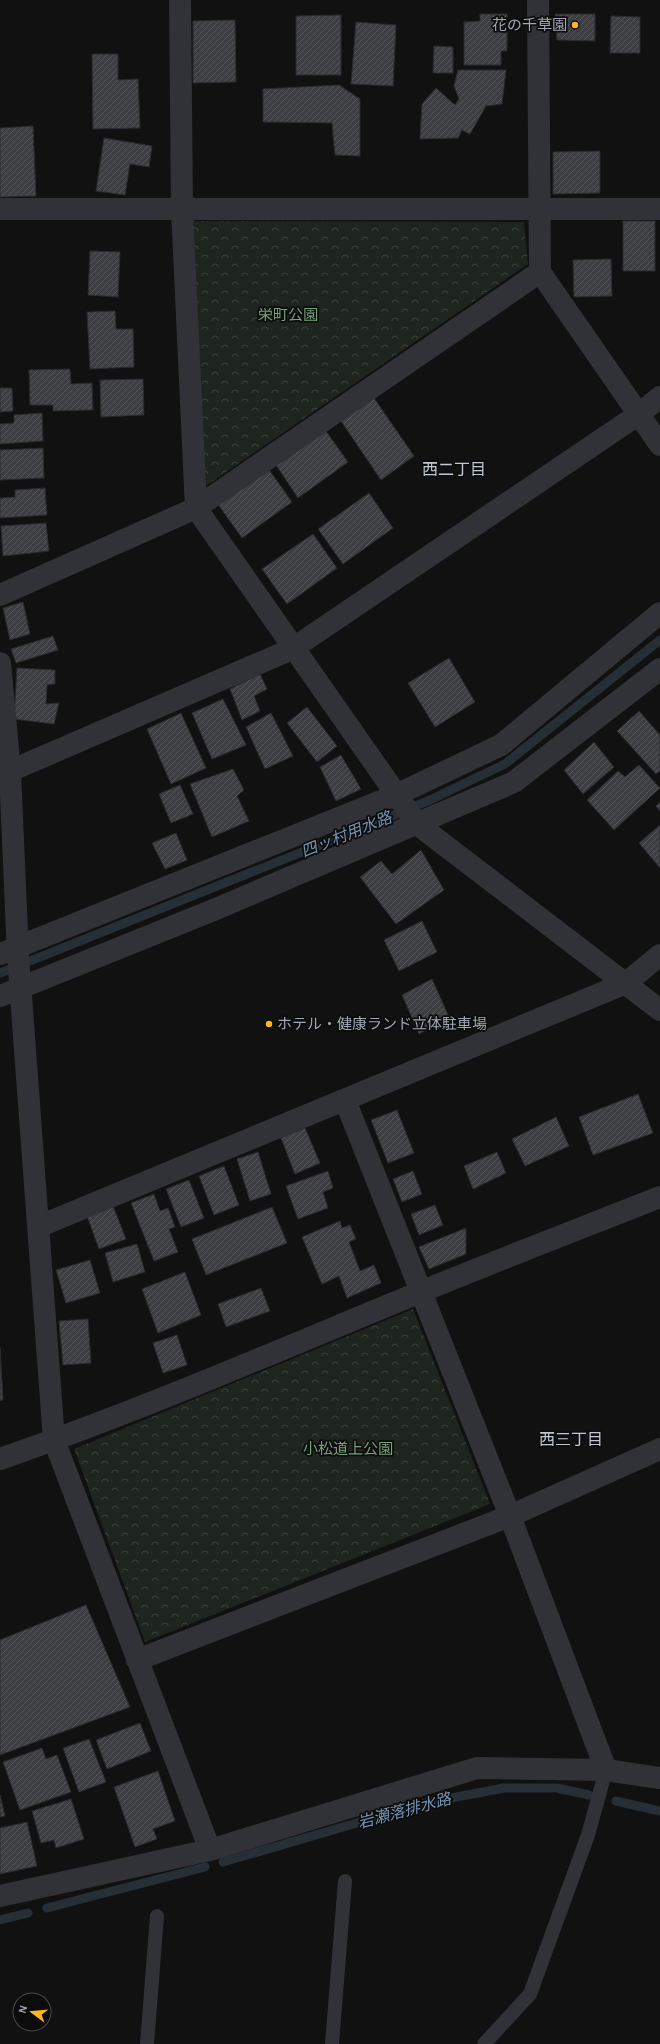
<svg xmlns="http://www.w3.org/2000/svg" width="660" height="2044" font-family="'Alegreya Sans','Noto Sans JP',sans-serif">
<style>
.forest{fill:url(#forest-crowns)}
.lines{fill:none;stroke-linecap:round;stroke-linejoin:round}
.stream{stroke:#272f36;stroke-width:9}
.building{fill:url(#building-hatch);stroke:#2b2a2e}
.service{stroke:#313238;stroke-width:14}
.minor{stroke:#313238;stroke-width:22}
.poi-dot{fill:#fdb61e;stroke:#0c0c0d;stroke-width:1.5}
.labels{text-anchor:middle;stroke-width:3.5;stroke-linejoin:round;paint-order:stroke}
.poi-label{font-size:15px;fill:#a1a6b4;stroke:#0c0c0d;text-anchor:end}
.park-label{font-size:15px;fill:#76a17a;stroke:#0c0c0d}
.neighbourhood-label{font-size:16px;fill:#c2c6d0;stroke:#0c0c0d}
.water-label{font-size:16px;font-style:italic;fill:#7594b2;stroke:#0c0c0d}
</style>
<defs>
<pattern id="forest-crowns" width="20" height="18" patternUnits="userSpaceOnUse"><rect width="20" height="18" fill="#1d251e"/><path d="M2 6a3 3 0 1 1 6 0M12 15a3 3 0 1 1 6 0" fill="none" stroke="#3b423c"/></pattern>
<pattern id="building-hatch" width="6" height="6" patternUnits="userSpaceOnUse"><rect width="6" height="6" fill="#3d3e42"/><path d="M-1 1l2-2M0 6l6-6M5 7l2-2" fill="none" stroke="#56575b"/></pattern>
</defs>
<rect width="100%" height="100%" fill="#111112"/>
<!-- forest -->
<path class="forest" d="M189,221L524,222L528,264L203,488Z
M413,1309L490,1504L145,1642L74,1449Z"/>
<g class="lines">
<!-- stream -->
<path class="stream" d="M0,973L387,818L430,800L505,764L660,640
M616,1801L660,1811
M223,1862L425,1803L504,1788H557L589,1795
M47,1908L205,1867
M0,1920L28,1913"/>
</g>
<!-- building -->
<path class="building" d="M480,14H507V51H501V65H464V22L480,21Z
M555,14H595V41L557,40Z
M341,15V75H296V16Z
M611,16L640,17V53H610Z
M235,20L236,82L193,83V21Z
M356,22L396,25L393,86L351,84Z
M434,46L453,47V73H433Z
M92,54H118V80L138,79L140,128L93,129Z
M458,70H506L502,104L486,106L470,134L462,130L458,138L420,139L422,104L436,88L455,105L459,99L454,86Z
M339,85L360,99V156L335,155L332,123L263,122V89Z
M33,126L36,196L0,197V128Z
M104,138L152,146L149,167L130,164L125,195L96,191Z
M600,151V193L553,194V152Z
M623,221H655V271H623Z
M90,251L120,252L118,297L88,295Z
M611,259L612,296L574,297L573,260Z
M115,311L116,329H133L134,367L90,369L87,312Z
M70,369L71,384L92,383L93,410L53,411V405H30L29,370Z
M143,379L144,415L101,417L100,380Z
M0,388H12L13,411L0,412Z
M374,398L414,456L381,480L341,421Z
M42,413L43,441L0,444V424L14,423V415Z
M323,427L348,462L298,498L274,462Z
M43,448L44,478L0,480V450Z
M267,467L292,502L242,538L217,503Z
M45,488L47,515L0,518V498L15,497V490Z
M369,493L393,528L343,564L318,529Z
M46,523L49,551L3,556L1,526Z
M313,534L337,568L287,604L262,569Z
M23,602L30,634L10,640L3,608Z
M53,636L58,650L16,663L11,649Z
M449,658L475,702L435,727L408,683Z
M17,668L55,670V684L47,685L46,704L59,703L54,724L14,719Z
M260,674L267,689L254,696L260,711L242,720L230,689Z
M223,699L246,745L212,759L192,713Z
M307,707L337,746L317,762L287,723Z
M639,711L660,735V771L656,774L617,731Z
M181,713L206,768L171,784L147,729Z
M271,713L293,756L265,769L246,727Z
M594,742L614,767L583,794L564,770Z
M341,755L361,789L336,801L320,767Z
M639,765L660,788L614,830L587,800L618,771L625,777Z
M233,769L244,790L237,796L249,821L212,837L190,784Z
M180,785L193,814L171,823L159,794Z
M660,802V811L656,806Z
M660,825V868L639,843Z
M176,833L187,860L165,869L152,843Z
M421,850L444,890L396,924L360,877L381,861L392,874Z
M422,921L437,952L399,971L384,940Z
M432,979L449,1017L419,1034L402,995Z
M638,1094L653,1133L593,1155L579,1117Z
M397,1110L414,1153L388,1163L371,1120Z
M556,1117L569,1146L525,1166L512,1139Z
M305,1128L320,1163L295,1174L281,1138Z
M258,1152L271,1194L250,1201L237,1159Z
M497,1152L506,1173L473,1189L464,1166Z
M224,1166L239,1205L214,1215L199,1176Z
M328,1171L333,1188L323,1192L328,1208L298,1219L286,1186Z
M413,1171L422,1194L402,1202L393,1179Z
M189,1180L204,1218L181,1227L166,1189Z
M154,1194L160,1211L168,1208L175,1227L169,1229L178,1252L154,1261L131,1203Z
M435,1205L443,1225L419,1235L411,1214Z
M113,1206L126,1239L99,1249L87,1216Z
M272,1207L287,1243L206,1275L192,1239Z
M340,1221L342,1228L350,1225L356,1239L349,1242L360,1271L374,1265L381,1283L347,1298L339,1276L322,1284L302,1237Z
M466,1228V1254L429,1269L419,1247Z
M137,1244L145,1272L113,1282L105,1253Z
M90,1260L100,1293L66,1303L56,1270Z
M185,1272L201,1315L158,1333L142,1289Z
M261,1288L270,1311L226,1327L218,1304Z
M88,1319L91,1363L63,1365L59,1321Z
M177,1335L187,1365L163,1373L153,1343Z
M0,1347L3,1400L0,1401Z
M86,1605L130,1707L0,1755V1640Z
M140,1723L151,1751L107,1769L96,1740Z
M89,1739L106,1782L79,1792L63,1748Z
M42,1748L46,1759L57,1755L71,1792L20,1810L3,1762Z
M158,1771L175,1821L153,1829L157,1839L135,1847L114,1787Z
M0,1795L5,1816L0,1817Z
M71,1799L84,1839L56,1848L54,1840L41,1843L32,1811Z
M27,1822L37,1866L0,1874V1828Z"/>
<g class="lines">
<!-- service -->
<path class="service" d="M147,2044L157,1916
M332,2044L345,1881
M484,2044L530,1994L588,1835L606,1770"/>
<!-- minor -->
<path class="minor" d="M180,0L182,210L196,508L417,824L660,1010
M538,0L540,272L660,445
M0,209H660
M0,595L196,508L540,272
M0,663L10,771L18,956L54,1440L210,1850
M0,773L10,771L292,649L639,414L660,397
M0,954L396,795L501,745L660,613
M0,996L216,909L514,782L660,669
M345,1100L510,1516L606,1770
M40,1226L626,983L660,955
M0,1459C142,1410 279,1350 418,1293C498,1260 579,1229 660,1197
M137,1660L510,1516L660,1449
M0,1896L210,1850L477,1768L606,1770L660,1778"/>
</g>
<!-- markers -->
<g class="poi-dot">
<circle cx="575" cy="25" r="4"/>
<circle cx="269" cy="1024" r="4"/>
</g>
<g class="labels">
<!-- poi labels -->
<g class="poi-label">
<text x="567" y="30">花の千草園</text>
<text x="277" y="1029" text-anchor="start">ホテル・健康ランド立体駐車場</text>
</g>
<!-- park labels -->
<g class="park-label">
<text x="288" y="320">栄町公園</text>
<text x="348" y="1454">小松道上公園</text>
</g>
<!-- neighbourhood labels -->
<g class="neighbourhood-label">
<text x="454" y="475">西二丁目</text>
<text x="571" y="1445">西三丁目</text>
</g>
<!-- water labels -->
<g class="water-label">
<text transform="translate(346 834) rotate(-22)" y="6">四ッ村用水路</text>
<text transform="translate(404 1810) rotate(-15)" y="6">岩瀬落排水路</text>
</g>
</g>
<!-- north arrow -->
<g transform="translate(32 2012) rotate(286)"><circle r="19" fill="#0c0c0d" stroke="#484a50"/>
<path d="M0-3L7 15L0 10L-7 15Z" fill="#fdb61e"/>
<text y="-6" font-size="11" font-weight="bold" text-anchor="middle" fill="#a1a6b4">N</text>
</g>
</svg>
